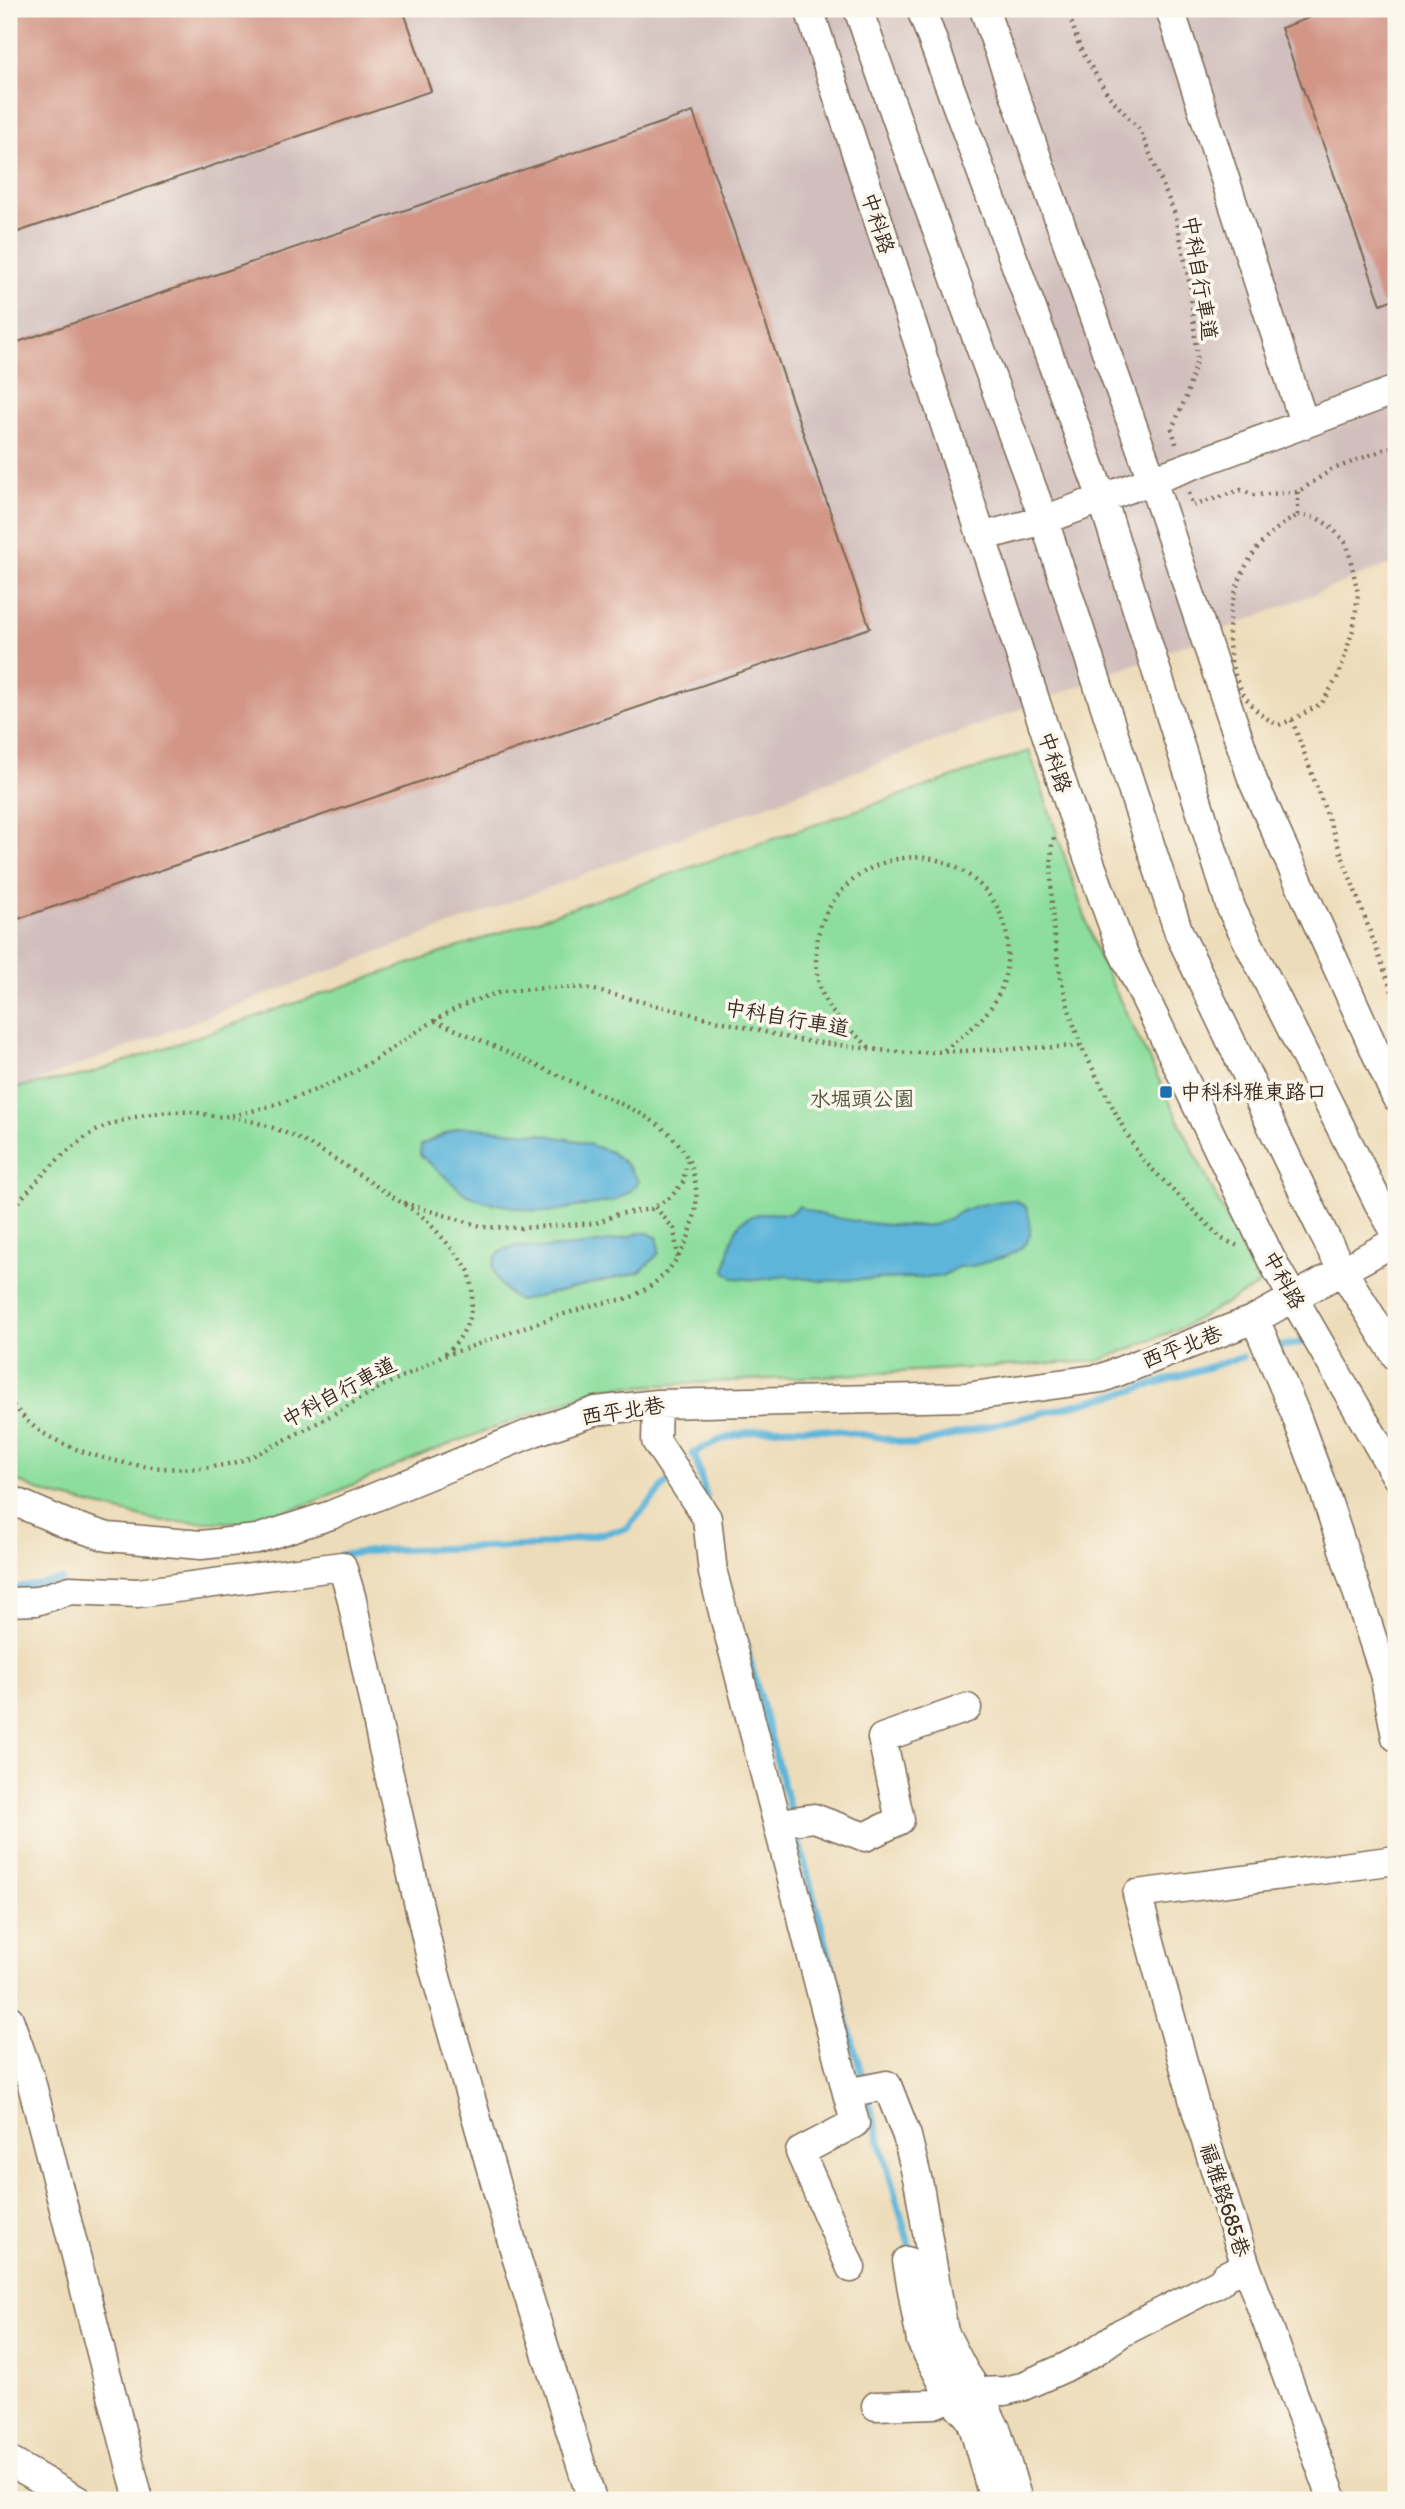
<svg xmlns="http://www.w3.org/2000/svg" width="1405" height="2509" font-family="Pangolin,'LXGW WenKai TC',sans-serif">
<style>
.industrial{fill:#d1bfbd}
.green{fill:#8dde9e;stroke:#64845e;stroke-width:2}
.water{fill:#5db5da;stroke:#4c707c;stroke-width:2}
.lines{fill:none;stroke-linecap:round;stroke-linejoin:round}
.stream{stroke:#5db5da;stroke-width:7}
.building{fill:#d29586}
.minor-casing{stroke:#796854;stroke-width:31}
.path{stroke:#796854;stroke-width:4.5;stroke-dasharray:2 5;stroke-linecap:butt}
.minor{stroke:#fff;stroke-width:28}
.poi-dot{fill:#1f6fb2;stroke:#fbf7ec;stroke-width:2.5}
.labels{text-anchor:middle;stroke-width:7;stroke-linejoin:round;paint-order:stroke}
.street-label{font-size:21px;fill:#3b2a1e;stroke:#fbf7ec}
.poi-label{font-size:21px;fill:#3b2a1e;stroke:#fbf7ec;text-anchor:start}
.park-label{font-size:21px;fill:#50573e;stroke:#fbf7ec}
</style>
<rect width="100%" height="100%" fill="#fbf7ec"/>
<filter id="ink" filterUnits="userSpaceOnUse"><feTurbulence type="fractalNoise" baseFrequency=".0143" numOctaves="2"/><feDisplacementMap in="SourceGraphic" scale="14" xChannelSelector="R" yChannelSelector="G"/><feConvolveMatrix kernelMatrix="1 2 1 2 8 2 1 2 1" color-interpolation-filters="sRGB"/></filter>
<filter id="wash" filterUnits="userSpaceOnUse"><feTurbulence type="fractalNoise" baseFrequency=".00686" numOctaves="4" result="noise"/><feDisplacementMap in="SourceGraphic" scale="28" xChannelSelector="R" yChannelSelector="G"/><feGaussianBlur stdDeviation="1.57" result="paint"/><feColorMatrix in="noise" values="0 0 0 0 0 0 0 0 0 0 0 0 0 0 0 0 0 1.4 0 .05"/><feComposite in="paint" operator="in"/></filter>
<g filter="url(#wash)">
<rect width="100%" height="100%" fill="#eddcb9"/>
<!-- industrial -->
<path class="industrial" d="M9,9H1396V562L984,723L9,1092Z"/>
<!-- green -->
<path class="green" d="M1029,751L1098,955L1259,1285L1183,1327L1099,1361L603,1388L431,1451L309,1504L245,1522H163L48,1494L9,1478V1089L86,1075Z"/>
<!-- water -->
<path class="water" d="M466,1127L541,1134L578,1141L611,1152L628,1166L639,1182L628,1193L613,1201L548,1212L528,1210L483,1201L465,1194L420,1155L421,1145L458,1128Z
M1014,1200L1026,1207L1030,1221V1234L1027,1242L1018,1250L1007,1256L973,1266L958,1267L940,1277L822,1281L786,1276L758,1280L734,1278L725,1271C735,1223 735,1210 789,1214L799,1206C824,1220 904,1229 932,1225C945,1223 955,1213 967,1209C982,1203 998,1201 1014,1200Z
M640,1233H648L658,1238L659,1253L640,1272L519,1301C503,1293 479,1263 504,1250C516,1243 534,1249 547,1248C578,1246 610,1243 640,1233Z"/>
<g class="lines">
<!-- stream -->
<path class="stream" d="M1277,1347L1304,1342
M694,1452L706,1496
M693,1454C755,1413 846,1429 914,1445L1134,1390L1242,1357
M341,1555L382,1550L536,1546L626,1529L667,1483
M9,1589L61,1580
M745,1642L792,1817
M795,1828L864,2084
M867,2095L912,2255"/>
</g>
<g id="blocks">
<!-- building -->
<path class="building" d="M9,9H403L431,91L9,235Z
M1333,9H1396V298L1381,304L1281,28Z
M693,112L870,628L9,922V345Z"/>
</g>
</g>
<g filter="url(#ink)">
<use href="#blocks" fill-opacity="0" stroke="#796854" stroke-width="2"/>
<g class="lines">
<!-- minor casing -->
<g class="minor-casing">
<path id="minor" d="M809,9L1071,810L1121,948L1271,1259L1396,1476
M858,9L913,165L1044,520L1179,933L1323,1233L1342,1270L1396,1356
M921,9L1102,498L1231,908L1379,1204L1396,1233
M984,9L1152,480L1253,781L1396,1097
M1170,9L1304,423
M981,537L1044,520L1396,390
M1255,1319L1295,1413L1325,1494L1384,1674L1396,1737
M657,1404L656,1441L707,1518L713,1573L847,2093
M9,1499L67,1524L108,1537L201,1545L257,1539L331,1515L534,1432L596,1411L657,1404L966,1397L1102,1378L1255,1319L1396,1241
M9,1602L36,1601L70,1590L138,1593L342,1566L351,1596L383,1748L432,1963L517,2259L592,2500
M779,1823L814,1818L865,1837L900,1820L882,1738L967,1708
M9,2019L31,2081L139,2500
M907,2261L921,2341L950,2397L969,2417L974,2429L994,2500
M851,2268L800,2152L855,2123L847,2093L887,2085L907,2136L919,2186L944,2332L964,2371L978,2392L997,2431L1018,2500
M876,2406L934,2404L950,2397H968L978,2392L1005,2391L1021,2387L1064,2368L1094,2352L1121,2333L1220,2282L1225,2276L1246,2266
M9,2461L77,2500
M1333,2500L1246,2266L1197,2113L1137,1894L1396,1860"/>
</g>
<!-- path -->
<path class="path" d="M1067,9L1080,48L1108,95L1140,130L1176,217L1190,286L1197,359L1186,397L1172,429L1177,447
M1189,493L1193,506L1241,490L1254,495L1298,492L1331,470L1396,445
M1298,515L1317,518L1330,526L1347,544L1358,593L1354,626L1339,675L1322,703L1292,720L1279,725C1212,696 1219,593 1260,545C1271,532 1284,523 1298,515Z
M1298,515V492
M1292,720L1396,1002
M1054,838L1052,844C1049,920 1055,974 1081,1046
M435,1021C486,1042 536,1065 586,1088C613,1101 643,1111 666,1131C693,1154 702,1189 693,1222C685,1256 662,1283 631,1297C621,1301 609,1301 599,1304C587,1306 576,1311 564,1314C523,1327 483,1343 443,1356
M869,1047C857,1035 841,1024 831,1010C820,995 817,978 816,960C813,902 867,851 926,858C965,862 1004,899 1007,939C1011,997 986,1019 943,1051
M404,1203L484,1227L521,1228L596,1223L618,1214L651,1209L671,1197L683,1182L687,1161
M655,1207L674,1229L678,1258
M9,1212C36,1183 62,1149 98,1130C124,1117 162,1110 191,1112C203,1113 216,1118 228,1116C270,1109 330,1087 366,1065C406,1041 446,1007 491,995C514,988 561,987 586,988L797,1040L871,1049L909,1053L1081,1046L1126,1133L1142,1159L1222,1239L1238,1246
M9,1400C19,1412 29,1425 43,1433C96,1465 184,1479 243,1460C254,1456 266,1449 277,1444C309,1428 339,1411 370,1393C395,1378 426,1369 449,1350C470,1332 477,1299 469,1272C466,1263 433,1227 425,1219C415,1210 401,1203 390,1195C339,1162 291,1125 229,1117"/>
<!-- minor -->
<use href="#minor" class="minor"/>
</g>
</g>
<!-- markers -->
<rect class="poi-dot" x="1159" y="1085" width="14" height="14" rx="3.5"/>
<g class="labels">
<!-- street labels -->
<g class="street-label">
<text transform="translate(878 223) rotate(72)" y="7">中科路</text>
<text transform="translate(1200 278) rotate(81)" y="7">中科自行車道</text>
<text transform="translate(1055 762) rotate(72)" y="7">中科路</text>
<text transform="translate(787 1018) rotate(10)" y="7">中科自行車道</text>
<text transform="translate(1284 1280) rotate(61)" y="7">中科路</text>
<text transform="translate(1182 1347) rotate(-21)" y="7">西平北巷</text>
<text transform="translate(339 1392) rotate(-28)" y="7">中科自行車道</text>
<text transform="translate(623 1411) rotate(-9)" y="7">西平北巷</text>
<text transform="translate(1225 2200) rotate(72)" y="7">福雅路685巷</text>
</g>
<!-- poi labels -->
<g class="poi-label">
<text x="1180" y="1099">中科科雅東路口</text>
</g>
<!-- park labels -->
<g class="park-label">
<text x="862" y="1106">水堀頭公園</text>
</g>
</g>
<!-- margin -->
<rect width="1405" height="2509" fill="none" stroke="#fbf7ec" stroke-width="35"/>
</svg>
